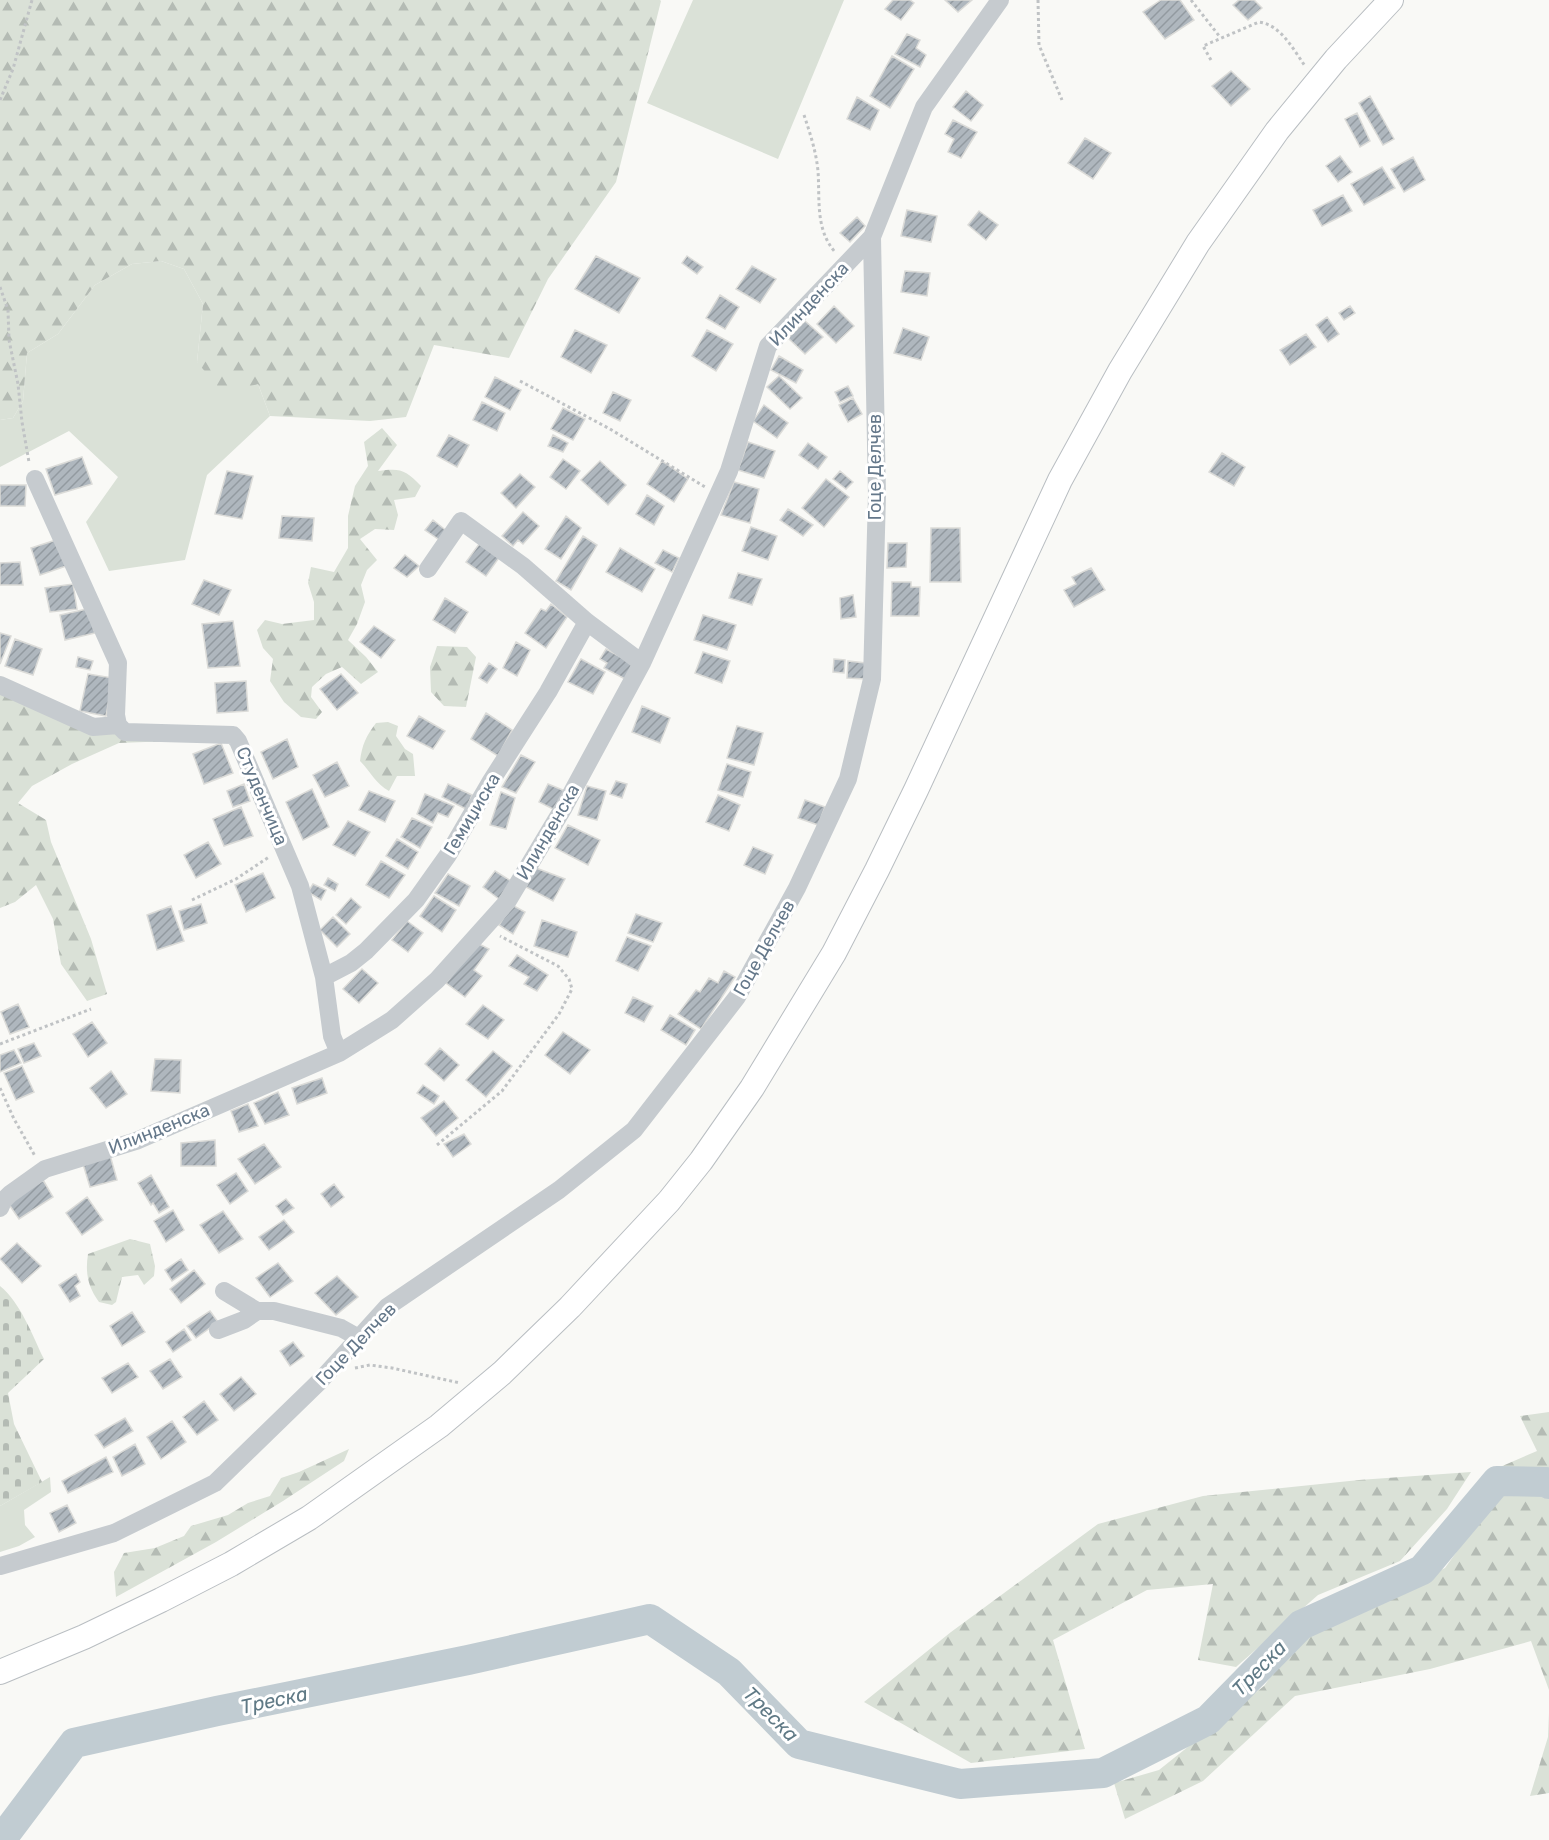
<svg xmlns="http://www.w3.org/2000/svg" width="1549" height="1840" font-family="Rubik,sans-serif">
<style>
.green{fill:#dae1d7}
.forest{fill:url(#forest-firs)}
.cemetery{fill:url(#cemetery-stones)}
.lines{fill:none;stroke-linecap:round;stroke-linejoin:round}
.river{stroke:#c1ccd2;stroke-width:30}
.building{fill:url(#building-hatch);stroke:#dbdbd8;stroke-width:1.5}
.major-casing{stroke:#b9bec2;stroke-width:26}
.path{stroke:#c0c3c5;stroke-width:3;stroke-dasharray:3 3;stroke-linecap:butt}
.minor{stroke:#c6cbcf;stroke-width:18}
.major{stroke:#fff;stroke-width:24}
.labels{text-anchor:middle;stroke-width:6;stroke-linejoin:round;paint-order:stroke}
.street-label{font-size:18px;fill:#65788a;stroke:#fff}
.water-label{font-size:20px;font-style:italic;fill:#607a86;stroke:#fff}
</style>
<defs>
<pattern id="forest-firs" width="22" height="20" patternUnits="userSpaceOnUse" patternTransform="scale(1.5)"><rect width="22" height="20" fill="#dae1d7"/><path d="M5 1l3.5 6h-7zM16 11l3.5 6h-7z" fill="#b4bbb4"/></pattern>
<pattern id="cemetery-stones" width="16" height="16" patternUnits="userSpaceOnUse" patternTransform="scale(1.5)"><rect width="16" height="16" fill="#dae1d7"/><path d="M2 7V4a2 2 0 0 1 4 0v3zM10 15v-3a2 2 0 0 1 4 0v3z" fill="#b4bbb4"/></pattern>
<pattern id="building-hatch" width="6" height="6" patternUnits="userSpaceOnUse" patternTransform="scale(1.5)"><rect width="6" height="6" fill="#afb7be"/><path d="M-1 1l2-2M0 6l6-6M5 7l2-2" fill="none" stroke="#929aa0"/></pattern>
</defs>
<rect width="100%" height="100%" fill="#f9f9f6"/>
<!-- green -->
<path class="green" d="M693,0H844L778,159L647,103Z
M161,261L184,269L203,304L197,362L258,384L270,416L207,475L185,560L109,571L86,522L118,477L69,431L0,467V420L13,418L23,401L27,353L58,334L95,285L132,264Z
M50,1477L51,1492L24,1510L25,1525L35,1537L19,1546L0,1552V1506Z"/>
<!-- forest -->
<path class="forest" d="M0,0H660L661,1L616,182L548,279L509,358L434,345L406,417L370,421L270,416L258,384L224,394L197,362L203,304L184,269L161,261L132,264L95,285L58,334L27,353L23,401L13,418L0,420Z
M382,428L397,445L378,471C400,468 405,469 421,486L415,497L394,500L398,515L394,530L375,529L360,539L377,560L367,570L361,585L365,602L357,624L348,640L366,657L378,672L361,684L342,667L326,674L312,687L311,697L322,712L316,719L301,717L284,702L270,681L273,659L263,648L257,630L265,620L282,624L314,620V602L308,583L311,567L334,572L348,548V516L355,486L368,466L364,442Z
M437,646L467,647L476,657L466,707L444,706L431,692L430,667Z
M0,692L172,741L119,743L72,764L32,786L18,803L46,820L51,842L91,939L107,994L87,1001L61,964L53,919L36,885L15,902L0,908Z
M388,722L398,726L396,736L405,749L413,754L415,776H397L389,791C376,784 370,771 360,761C362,745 366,736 376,723Z
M130,1239L150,1244L155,1266L154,1276L144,1285L138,1275L122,1277L116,1302L112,1305L99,1302C88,1287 85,1273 88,1254Z
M1549,1412V1690L1531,1641L1430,1669L1295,1696L1203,1781L1125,1819L1114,1783L1159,1770L1264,1686L1293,1645L1445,1568L1488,1508L1493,1473L1500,1467L1537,1451L1520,1416Z
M349,1449L344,1461L283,1501L216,1542L116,1597L114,1572L124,1553L155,1548L184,1536L191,1526L228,1515L248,1503L270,1496L281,1478L299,1472Z
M1471,1472L1447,1509L1400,1561L1318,1595L1236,1667L1198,1660L1213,1584L1147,1590L1053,1640L1085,1749L971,1763L864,1702L951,1632L1098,1524L1203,1496L1359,1480Z
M1549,1713V1793L1530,1796L1548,1737Z"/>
<!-- cemetery -->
<path class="cemetery" d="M0,1286C21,1303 32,1335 44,1359L8,1393L14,1424L42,1482L0,1506Z"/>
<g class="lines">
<!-- river -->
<path class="river" d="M1,1840L74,1743L217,1711L468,1660L650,1619L729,1672L799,1744L960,1784L1103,1773L1208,1720L1301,1625L1422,1570L1497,1481L1546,1482L1549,1484"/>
</g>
<!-- building -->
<path class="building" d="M893,0H910L914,3L901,20L885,9Z
M945,0H972L958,12Z
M1161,0H1180L1194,20L1165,39L1143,12Z
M1239,0H1254L1262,8L1248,20L1233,5Z
M907,34L920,40L916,48L926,55L920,67L895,54Z
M892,56L914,69L890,108L870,96Z
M1231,71L1250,89L1231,106L1212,86Z
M966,91L983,105L971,121L953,107Z
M1370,96L1394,139L1383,145L1359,103Z
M857,97L879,110L870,130L847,119Z
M1357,113L1370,141L1360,147L1345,119Z
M953,120L977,132L961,158L948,152L954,139L945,134Z
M1085,138L1111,153L1093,179L1068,163Z
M1340,156L1352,172L1338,182L1326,166Z
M1413,157L1425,180L1404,192L1391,169Z
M1382,167L1395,188L1364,205L1351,184Z
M1343,195L1352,211L1322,226L1313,210Z
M907,210L937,216L931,242L901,236Z
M979,211L998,225L986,240L968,225Z
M857,217L865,226L850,242L840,233Z
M596,256L640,278L619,313L575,289Z
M687,256L703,267L697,274L682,263Z
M752,266L776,279L760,303L736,289Z
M905,271L930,273L927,296L901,292Z
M720,295L739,307L725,329L706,318Z
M834,306L854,326L836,343L817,324Z
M1350,306L1355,313L1344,320L1339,313Z
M1327,317L1339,334L1328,342L1316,325Z
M805,321L823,337L805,354L788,338Z
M903,328L929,337L921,360L894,353Z
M575,330L607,345L591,373L561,357Z
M707,330L733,344L716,371L692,356Z
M1306,334L1316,347L1290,365L1280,350Z
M779,356L803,370L796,383L771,370Z
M779,376L802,398L790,409L767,387Z
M495,377L521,390L510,410L485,397Z
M848,386L853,396L840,402L835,392Z
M613,392L631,400L620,421L603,413Z
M853,398L862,414L848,422L839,405Z
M482,402L505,413L497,431L473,420Z
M764,405L788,423L777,438L753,421Z
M563,408L585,419L573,440L551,429Z
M449,435L469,445L457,467L437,456Z
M553,435L568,443L563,452L548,446Z
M748,442L775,451L764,478L738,470Z
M808,443L827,457L818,469L799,455Z
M1222,453L1245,467L1234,486L1209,472Z
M82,457L92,484L55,495L46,469Z
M563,459L580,471L566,489L550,477Z
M600,461L626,485L608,505L581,480Z
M662,461L688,479L674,502L647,484Z
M227,471L253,476L242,519L215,514Z
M840,471L853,482L846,489L833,479Z
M520,474L535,487L516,508L501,493Z
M826,479L849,497L824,527L802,508Z
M734,482L759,489L750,523L721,515Z
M0,485H26L25,506H0Z
M647,495L664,506L654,525L636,514Z
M788,509L813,525L803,536L780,520Z
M523,512L539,526L523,544L518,540L513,546L502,536Z
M282,516L314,518L312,541L279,538Z
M566,516L581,528L561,559L545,549Z
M433,520L448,532L441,541L425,530Z
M751,527L777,536L768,560L742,551Z
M931,528H960L961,582H930Z
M583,536L597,545L571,590L556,581Z
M56,540L66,566L40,575L31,548Z
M482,540L501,555L486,576L466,562Z
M888,543H907L906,567L887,568Z
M620,548L655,569L642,592L606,572Z
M663,550L679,558L672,572L655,563Z
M405,555L419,566L407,577L394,568Z
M20,562L23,585H0V563Z
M1091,568L1105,590L1074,607L1064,590L1076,584L1072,577Z
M738,573L762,579L752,605L729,598Z
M204,580L231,590L219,615L192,604Z
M892,582H911V587H920L919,616H891Z
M73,584L77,609L50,612L45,588Z
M853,595L856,617L841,619L840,598Z
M445,598L468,612L455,633L433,620Z
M551,604L567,617L546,648L525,633L541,609L546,611Z
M87,609L95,633L65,640L60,615Z
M703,615L736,625L727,650L694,640Z
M233,621L240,666L208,668L202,624Z
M374,626L395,640L381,658L360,642Z
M0,633L11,636L0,664Z
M15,639L42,649L33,675L5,666Z
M516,642L530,650L517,676L503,668Z
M606,649L634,664L625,679L604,668L607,663L600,659Z
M703,652L730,661L722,683L695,673Z
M78,657L93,661L90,670L76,667Z
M581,659L605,672L593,694L568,682Z
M834,659L845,660L844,673L833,672Z
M848,661L866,663L865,679L847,678Z
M489,663L497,669L487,683L479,678Z
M88,674L113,678L106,716L80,711Z
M341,674L358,693L337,710L320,689Z
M246,681L248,711L217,713L215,683Z
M642,706L670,718L660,743L632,732Z
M486,713L512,730L498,756L471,739Z
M419,716L445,731L433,749L407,736Z
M737,726L763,733L754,765L727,758Z
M287,739L298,767L273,779L261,752Z
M221,743L233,773L204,784L193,754Z
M521,755L535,762L516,793L502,787Z
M337,762L349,786L325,797L313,775Z
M727,764L751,772L743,797L718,790Z
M616,781L627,784L622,798L610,794Z
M244,784L250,801L233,807L227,791Z
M448,784L472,795L466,809L442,797Z
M548,784L565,791L555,810L539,802Z
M587,786L606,791L597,820L578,815Z
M312,789L329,827L303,840L286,802Z
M369,791L395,801L385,822L359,810Z
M501,792L515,798L506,829L490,825Z
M425,794L454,806L448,817L438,813L433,823L417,814Z
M718,795L740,805L729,831L706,822Z
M805,800L825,807L818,825L798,818Z
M241,807L253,836L224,846L213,819Z
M412,818L432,827L420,848L401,837Z
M348,821L370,832L355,856L333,845Z
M568,825L600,840L588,865L555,848Z
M397,839L418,852L408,869L386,856Z
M208,842L221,864L196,878L184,855Z
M753,847L773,855L765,874L744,865Z
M381,861L405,875L389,898L366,885Z
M536,868L565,879L553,901L526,887Z
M495,871L511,881L499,899L483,887Z
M263,873L275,898L246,912L235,885Z
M448,874L470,886L459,906L435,893Z
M328,878L338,884L335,891L324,885Z
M313,884L326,890L321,900L308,892Z
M434,896L456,910L442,932L420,916Z
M351,898L361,907L346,924L336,915Z
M201,904L207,923L184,930L179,911Z
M512,905L525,912L513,934L499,925Z
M171,906L184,941L157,950L147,915Z
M636,914L662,923L653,942L628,933Z
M333,917L350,934L337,947L320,930Z
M542,920L577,932L568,957L534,946Z
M407,921L423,933L408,952L392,940Z
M627,937L651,946L638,971L616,961Z
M477,943L489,949L474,970L482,976L465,997L446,983Z
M517,955L548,975L537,991L524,984L529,977L509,966Z
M362,969L378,983L359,1003L343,989Z
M724,971L735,977L701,1029L678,1014L696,990L700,992L709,978L718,983Z
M633,997L653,1006L644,1022L625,1013Z
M18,1004L29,1027L10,1034L1,1012Z
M483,1005L504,1020L488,1039L466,1024Z
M670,1015L695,1030L686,1045L661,1030Z
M92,1022L107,1043L88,1057L73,1034Z
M563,1032L590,1050L570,1074L545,1055Z
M34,1043L41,1056L24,1063L18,1049Z
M440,1048L459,1065L444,1081L425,1064Z
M14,1050L21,1063L0,1072V1055Z
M493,1051L512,1066L486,1097L466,1080Z
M155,1059L181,1060L180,1093L151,1091Z
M22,1066L34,1092L16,1100L4,1073Z
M111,1071L127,1094L106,1108L90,1088Z
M322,1078L327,1093L297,1104L292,1088Z
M423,1085L439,1096L434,1104L417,1093Z
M278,1092L289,1115L265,1124L254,1103Z
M444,1101L458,1118L436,1136L421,1118Z
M248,1104L258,1126L239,1132L231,1111Z
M464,1134L471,1144L453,1157L444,1144Z
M215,1140L216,1166H181V1143Z
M264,1144L281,1167L255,1184L238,1159Z
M110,1155L117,1180L90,1187L83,1164Z
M236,1173L248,1191L230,1204L217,1185Z
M151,1175L169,1207L159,1213L153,1203L151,1205L138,1183Z
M43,1180L53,1197L19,1219L8,1203Z
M334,1184L344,1197L331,1207L321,1194Z
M87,1197L103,1220L82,1235L66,1213Z
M286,1199L294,1208L283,1215L276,1206Z
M173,1210L184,1230L166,1242L154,1221Z
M223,1211L243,1239L219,1253L200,1225Z
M284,1220L294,1232L269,1250L259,1237Z
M17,1243L41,1266L22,1283L0,1259Z
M181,1259L188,1270L172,1281L165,1270Z
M278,1263L293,1281L270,1297L256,1278Z
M194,1270L205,1284L181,1303L170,1289Z
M76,1274L80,1282L75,1286L80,1296L70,1302L59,1285Z
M337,1276L358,1297L336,1315L315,1293Z
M210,1311L218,1322L196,1338L187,1326Z
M132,1312L145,1332L122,1346L110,1326Z
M184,1329L191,1340L173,1352L166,1342Z
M293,1342L304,1356L290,1366L280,1351Z
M170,1359L182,1377L163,1389L150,1371Z
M128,1363L138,1377L112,1393L102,1378Z
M241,1377L256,1394L234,1411L220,1394Z
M204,1401L218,1420L197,1435L183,1417Z
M125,1418L133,1431L104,1448L95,1435Z
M172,1421L186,1442L161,1459L147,1437Z
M135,1444L145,1464L122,1476L113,1457Z
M106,1457L113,1472L68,1493L62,1481Z
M67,1505L76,1523L59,1532L50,1513Z"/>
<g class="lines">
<!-- major casing -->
<g class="major-casing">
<path id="major" d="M0,1672L84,1637L161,1600L231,1564L309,1518L439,1426L502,1373L570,1307L669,1201L701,1161L752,1088L834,953L877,870L916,790L1060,480L1120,371L1198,243L1277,131L1336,59L1391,0"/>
</g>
<!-- path -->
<path class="path" d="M1038,0L1039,45L1062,100
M1191,0L1220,37
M1211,60L1203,46L1259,22C1281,25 1293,49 1305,66
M0,100L13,69L32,0
M804,115C810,133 816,151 818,171C820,199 815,229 835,252
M0,287L8,310L9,340L18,384L22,422L29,462
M520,381L610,429L705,487
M192,900L236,879L269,857
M0,1044L91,1009
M0,1088L14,1119L35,1156
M437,1145L502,1091L559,1014L572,989L569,979L558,966L500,936
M355,1368L370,1365L392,1368L460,1383"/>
<!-- minor -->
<path class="minor" d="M35,479L118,663L116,715L118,725L125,732L233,735L238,741L300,886L324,977L332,1036L339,1053
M428,569L461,521L523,566L587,622L642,663
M0,685L93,727L118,725
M324,977L351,963L366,951L416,900L448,855L491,781L548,692L587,622
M0,1208L3,1201L10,1194L45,1169L136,1141L339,1053L392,1020L437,980L507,902L564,807L642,663L729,471L768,346L872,237
M224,1291L257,1311H274L341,1328L359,1338
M218,1330L244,1320L257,1311
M0,1566L114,1533L215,1483L320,1381L387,1307L559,1190L634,1130L737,997L797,888L848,779L872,679L877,495L872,237L924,107L1000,0"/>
<!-- major -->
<use href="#major" class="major"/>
</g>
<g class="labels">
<!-- street labels -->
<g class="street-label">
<text transform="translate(809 304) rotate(-47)" y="6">Илинденска</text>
<text transform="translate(875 467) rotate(-90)" y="6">Гоце Делчев</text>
<text transform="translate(262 796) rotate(67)" y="6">Студенчица</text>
<text transform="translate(472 814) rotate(-59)" y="6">Гемиџиска</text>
<text transform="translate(548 832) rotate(-60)" y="6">Илинденска</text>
<text transform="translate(764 948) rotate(-61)" y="6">Гоце Делчев</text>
<text transform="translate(159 1129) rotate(-22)" y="6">Илинденска</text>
<text transform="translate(356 1344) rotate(-46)" y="6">Гоце Делчев</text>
</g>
<!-- water labels -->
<g class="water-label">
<text transform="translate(1259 1668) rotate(-46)" y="7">Треска</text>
<text transform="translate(274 1700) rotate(-12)" y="7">Треска</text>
<text transform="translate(771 1714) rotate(45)" y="7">Треска</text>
</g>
</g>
</svg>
